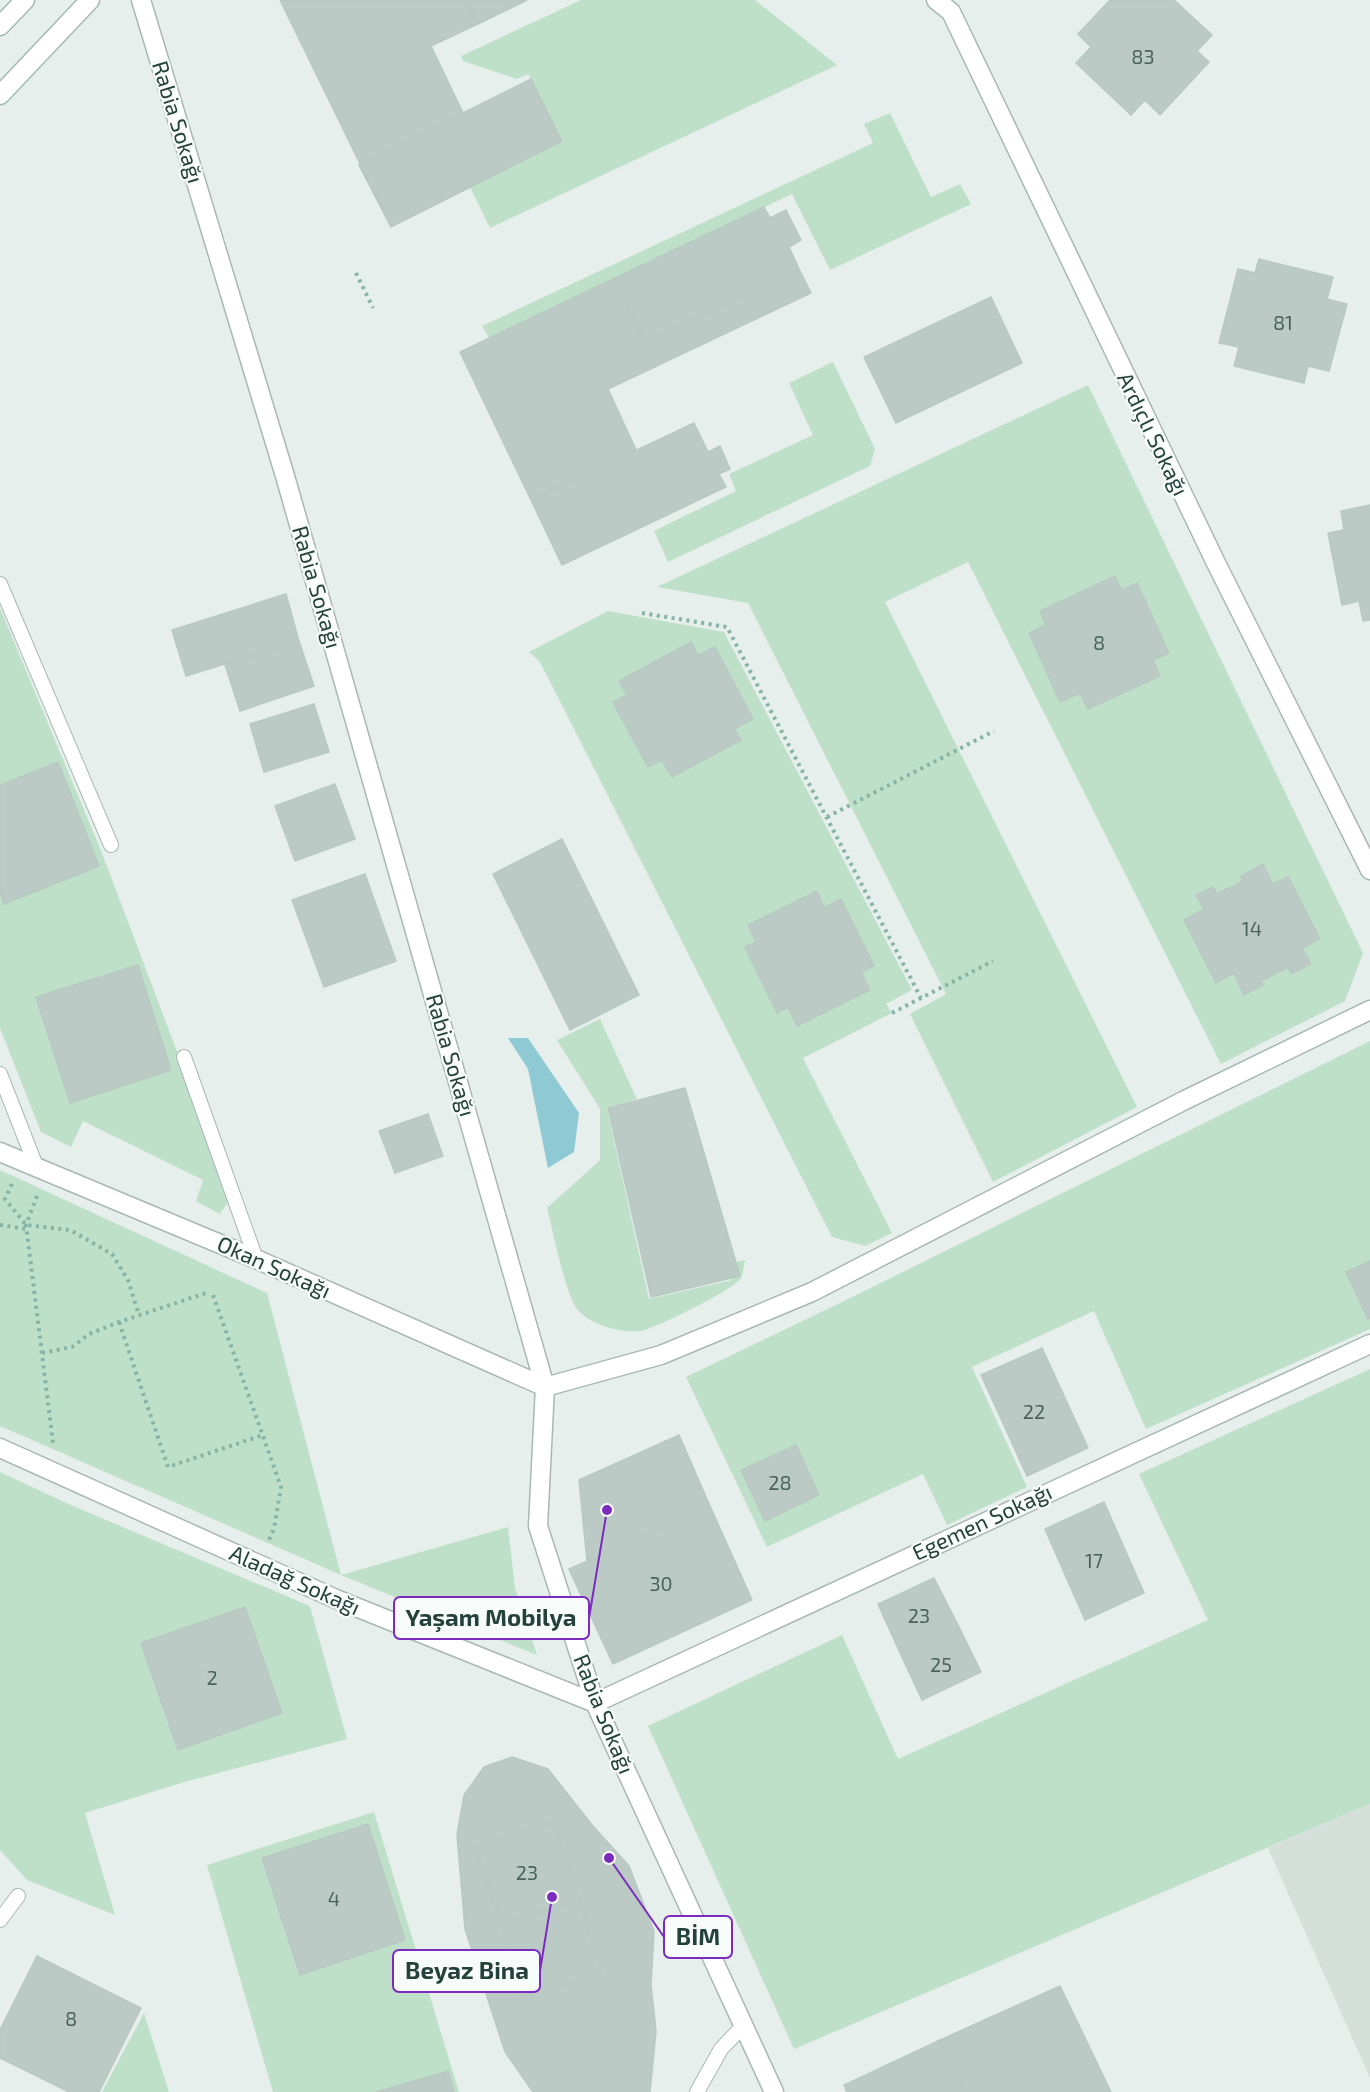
<svg xmlns="http://www.w3.org/2000/svg" width="1370" height="2092" font-family="'Exo 2',sans-serif">
<style>
.built{fill:#d4dfda}
.green{fill:#bfe0c8}
.water{fill:#8ec9d4}
.building{fill:#bbcac4;stroke:#b8c9c2;stroke-width:1.5}
.lines{fill:none;stroke-linecap:round;stroke-linejoin:round}
.lane-casing{stroke:#a8b8b2;stroke-width:16}
.street-casing{stroke:#a8b8b2;stroke-width:21}
.secondary-casing{stroke:#a4bbb3;stroke-width:21}
.path{stroke:#86b3a5;stroke-width:4;stroke-dasharray:3 4.5;stroke-linecap:butt}
.lane{stroke:#fff;stroke-width:14}
.street{stroke:#fff;stroke-width:18}
.secondary{stroke:#fff;stroke-width:18}
.labels{text-anchor:middle;stroke-width:4.5;stroke-linejoin:round;paint-order:stroke}
.number-label{font-size:20px;fill:#4a645c}
.street-label{font-size:22px;fill:#24423a;stroke:#f7fbf9}
.leader{fill:none;stroke:#7b2cbf;stroke-width:2}
.callout-dot{fill:#7b2cbf;stroke:#f7fbf9;stroke-width:2}
.callout{fill:#f7fbf9;stroke:#7b2cbf;stroke-width:2}
.callout-label{font-size:24px;text-anchor:middle;font-weight:bold;fill:#24423a}
</style>
<rect width="100%" height="100%" fill="#e6efeb"/>
<!-- built -->
<path class="built" d="M1370,1804V2078L1268,1848Z"/>
<!-- green -->
<path class="green" d="M581,0H755L837,65L490,228L470,187L563,141L528,74L517,79L463,61L461,56Z
M890,113L931,197L960,184L971,204L830,270L792,194L489,338L482,326L873,143L864,124Z
M833,362L875,449L870,466L668,562L654,531L736,491L729,474L813,435L789,383Z
M1088,385L1363,953L1345,1001L1221,1064L968,562L885,602L1137,1107L993,1182L910,1014L946,994L748,603L657,587Z
M0,608L102,853L178,1054L229,1200L220,1214L196,1201L203,1180L83,1121L71,1147L41,1132L0,1028Z
M608,611L724,632L912,990L886,1004L892,1013L803,1058L892,1233L865,1246L832,1237L540,662L529,652Z
M600,1019L637,1099L607,1108L649,1299L732,1280L728,1264L745,1260C744,1265 743,1273 741,1278C733,1290 660,1326 644,1330C625,1335 589,1325 577,1309C565,1293 553,1231 547,1208L600,1160V1109L557,1040Z
M1370,1041V1329L1146,1429L1094,1311L972,1367L1027,1487L947,1525L923,1474L767,1547L686,1377L842,1302Z
M0,1170L267,1293L341,1575L508,1527L515,1588L537,1655L341,1575L0,1426Z
M1370,1369V1804L794,2049L648,1726L842,1635L898,1759L1208,1620L1139,1474Z
M0,1472L73,1506L310,1606L347,1739L181,1783L85,1813L115,1915L27,1880L0,1850Z
M374,1812L459,2092H273L207,1865Z
M144,2013L169,2092H102Z"/>
<!-- water -->
<path class="water" d="M508,1038H528L579,1113L574,1152L548,1168L528,1069Z"/>
<!-- building -->
<path class="building" d="M280,0H466L478,24L431,46L463,113L531,79L562,141L391,227Z
M466,0H527L478,24Z
M1110,0H1174L1212,35L1197,51L1209,62L1160,115L1145,100L1131,115L1076,63L1091,47L1078,34Z
M531,79L562,141L391,227L359,165Z
M764,207L770,218L786,210L801,240L789,247L799,269L645,342L615,278Z
M1259,259L1333,277L1327,299L1347,304L1329,371L1308,366L1304,383L1234,366L1239,347L1219,343L1238,269L1255,273Z
M799,269L811,293L608,389L636,450L531,500L460,352L615,278L645,342Z
M991,297L1022,363L896,423L864,357Z
M694,423L708,452L720,446L730,469L719,474L726,487L562,565L531,500Z
M1370,505V620L1363,621L1359,601L1342,605L1328,533L1344,530L1341,511Z
M1115,576L1122,590L1137,583L1169,653L1153,660L1160,676L1088,709L1080,693L1060,702L1029,633L1046,625L1040,611Z
M286,594L299,641L186,676L172,630Z
M299,641L314,686L240,711L225,665Z
M691,642L698,655L715,647L753,719L734,729L741,740L672,777L662,760L648,767L613,702L627,695L619,681Z
M314,704L329,752L264,772L250,724Z
M58,762L99,866L4,904L0,892V785Z
M335,784L355,839L295,861L275,806Z
M562,839L639,995L570,1030L493,874Z
M1263,864L1273,884L1288,877L1320,939L1302,948L1311,964L1291,974L1288,967L1261,981L1263,985L1244,995L1234,973L1216,983L1184,920L1204,909L1196,895L1213,887L1217,894L1243,881L1241,876Z
M365,874L396,961L324,987L292,900Z
M817,891L824,908L841,899L874,966L861,972L870,990L797,1026L788,1007L777,1013L745,947L756,942L748,925Z
M138,965L171,1070L70,1103L36,997Z
M685,1088L740,1276L651,1297L608,1108Z
M428,1114L443,1156L395,1173L379,1131Z
M1370,1261V1318L1368,1319L1346,1272Z
M1042,1348L1088,1448L1027,1476L981,1375Z
M679,1435L710,1506L587,1561L579,1480Z
M796,1445L819,1495L765,1521L741,1470Z
M1104,1502L1144,1593L1085,1620L1045,1529Z
M710,1506L752,1600L613,1664L569,1569Z
M934,1578L960,1629L902,1657L878,1604Z
M245,1607L282,1713L178,1750L141,1643Z
M960,1629L981,1672L922,1700L902,1657Z
M512,1757L548,1769L592,1825L629,1866L654,1931L651,1985L656,2031L650,2092H533L505,2052L465,1929L457,1835L464,1795L484,1767Z
M554,1822L579,1900L501,1924L476,1847Z
M368,1824L405,1940L300,1975L262,1858Z
M579,1900L602,1973L524,1998L501,1924Z
M37,1956L141,2008L99,2092H69L0,2058V2030Z
M1060,1986L1111,2092H965L940,2040Z
M940,2040L965,2092H847L844,2085Z
M449,2071L454,2092H376Z"/>
<g class="lines">
<!-- lane casing -->
<g class="lane-casing">
<path id="lane" d="M0,584L111,845
M184,1057L256,1259
M0,1074L36,1166
M0,1920L18,1896
M697,2092L721,2049L744,2025"/>
</g>
<!-- street casing -->
<g class="street-casing">
<path id="street" d="M141,0L285,476L545,1387L538,1526L595,1703L774,2092
M936,0L951,12L1215,561L1370,870
M0,1152L256,1259L545,1387L661,1355L812,1292L1185,1100L1370,1010
M0,1448L336,1599L595,1703L1370,1344"/>
</g>
<!-- secondary casing -->
<g class="secondary-casing">
<path id="secondary" d="M0,26L25,0
M0,95L90,0"/>
</g>
<!-- path -->
<path class="path" d="M356,273L373,308
M642,613L727,627L921,998
M827,817L994,731
M892,1013L993,961
M12,1184L5,1199L26,1225L70,1230L112,1254L128,1280L139,1315
M37,1196L26,1225L53,1443
M0,1225L26,1229
M213,1295L281,1487L274,1529L268,1542
M119,1322L168,1467L263,1435
M42,1353L72,1347L89,1334L119,1322L209,1292"/>
<!-- lane -->
<use href="#lane" class="lane"/>
<!-- street -->
<use href="#street" class="street"/>
<!-- secondary -->
<use href="#secondary" class="secondary"/>
</g>
<g class="labels">
<!-- number labels -->
<g class="number-label">
<text x="1143" y="64">83</text>
<text x="1283" y="330">81</text>
<text x="1099" y="650">8</text>
<text x="1252" y="936">14</text>
<text x="1034" y="1419">22</text>
<text x="780" y="1490">28</text>
<text x="1094" y="1568">17</text>
<text x="661" y="1591">30</text>
<text x="919" y="1623">23</text>
<text x="941" y="1672">25</text>
<text x="212" y="1685">2</text>
<text x="527" y="1880">23</text>
<text x="334" y="1906">4</text>
<text x="71" y="2026">8</text>
</g>
<!-- street labels -->
<g class="street-label">
<text transform="translate(178 122) rotate(73)" y="8">Rabia Sokağı</text>
<text transform="translate(1153 434) rotate(64)" y="8">Ardıçlı Sokağı</text>
<text transform="translate(317 587) rotate(74)" y="8">Rabia Sokağı</text>
<text transform="translate(451 1055) rotate(74)" y="8">Rabia Sokağı</text>
<text transform="translate(274 1267) rotate(24)" y="8">Okan Sokağı</text>
<text transform="translate(982 1522) rotate(-25)" y="8">Egemen Sokağı</text>
<text transform="translate(295 1580) rotate(24)" y="8">Aladağ Sokağı</text>
<text transform="translate(604 1714) rotate(68)" y="8">Rabia Sokağı</text>
</g>
</g>
<!-- callouts -->
<path class="leader" d="M607 1510L589 1618M609 1858L664 1937M552 1897L540 1971"/>
<g class="callout-dot">
<circle cx="607" cy="1510" r="6"/>
<circle cx="609" cy="1858" r="6"/>
<circle cx="552" cy="1897" r="6"/>
</g>
<g class="callout">
<rect x="394" y="1597" width="195" height="42" rx="6"/>
<rect x="664" y="1916" width="68" height="42" rx="6"/>
<rect x="393" y="1950" width="147" height="42" rx="6"/>
</g>
<g class="callout-label">
<text x="491" y="1626">Yaşam Mobilya</text>
<text x="698" y="1945">BİM</text>
<text x="467" y="1979">Beyaz Bina</text>
</g>
</svg>
